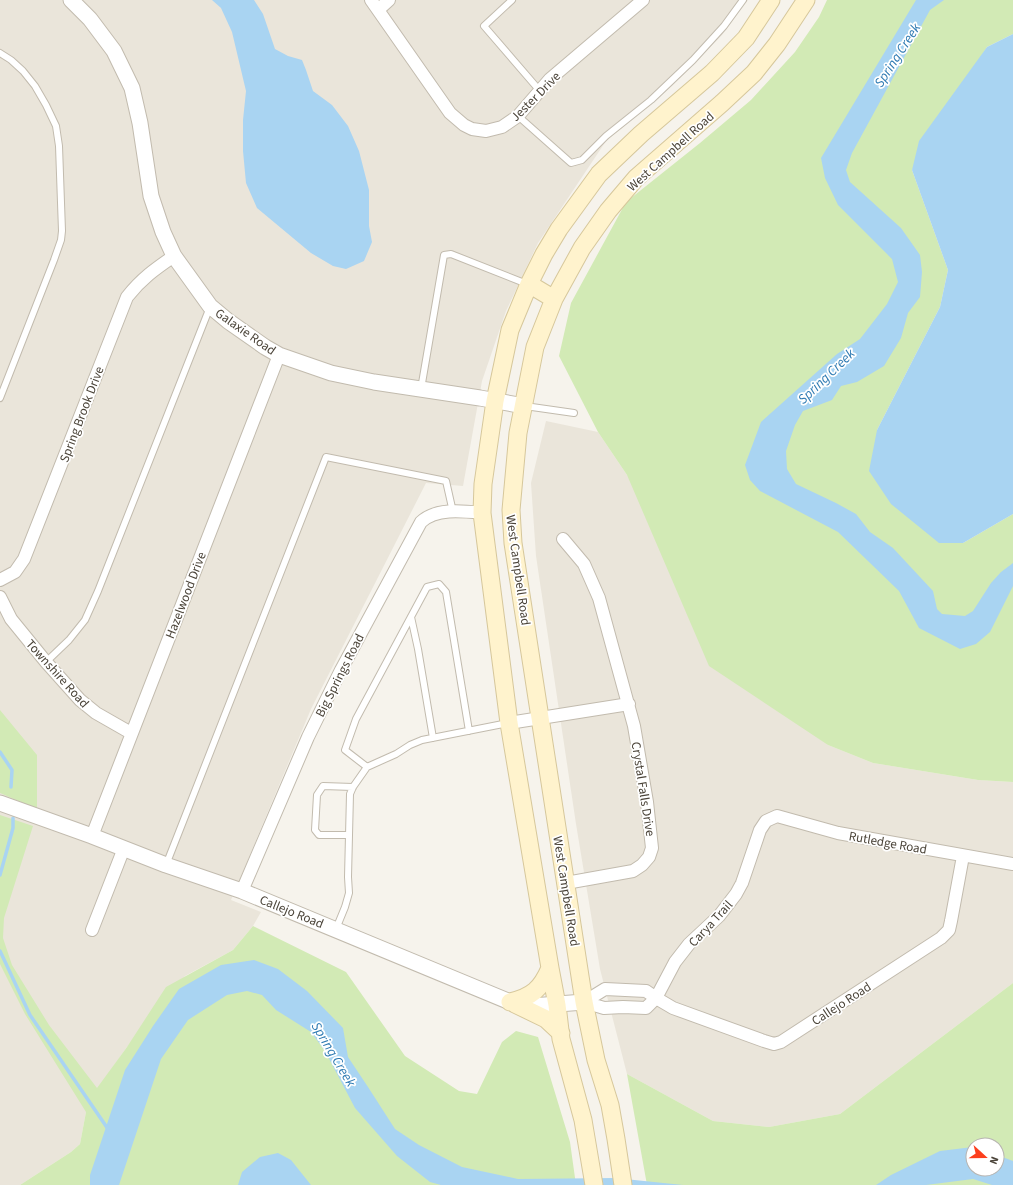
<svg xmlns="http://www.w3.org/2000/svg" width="1013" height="1185" font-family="'Source Sans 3',sans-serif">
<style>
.residential{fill:#eae5da}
.green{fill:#d2eab5;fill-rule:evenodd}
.water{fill:#a9d4f2}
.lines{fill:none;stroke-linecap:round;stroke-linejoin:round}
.stream{stroke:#a9d4f2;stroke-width:3.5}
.service-casing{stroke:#c2bbae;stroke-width:8}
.minor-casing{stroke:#c2bbae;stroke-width:14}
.tertiary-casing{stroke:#c2bbae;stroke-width:17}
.secondary-casing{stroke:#d6c79b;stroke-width:19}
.service{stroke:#fff;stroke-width:6}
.minor{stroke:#fff;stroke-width:12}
.tertiary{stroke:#fff;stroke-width:15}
.secondary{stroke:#fff3cd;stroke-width:17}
.labels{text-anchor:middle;stroke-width:3.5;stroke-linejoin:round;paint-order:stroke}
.street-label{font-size:13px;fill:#4b4439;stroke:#fff}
.water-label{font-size:14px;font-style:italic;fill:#2e7ab2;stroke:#fff}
</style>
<rect width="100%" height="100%" fill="#f6f3ec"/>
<!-- residential -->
<path class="residential" d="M0,0H748L722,35L672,86L606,141L538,243L506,311L482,381L463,486L426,483L311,709L231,900L261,912L253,926L233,950L185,976L127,1047L98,1088L86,1112L80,1144L71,1152L20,1185H0Z
M546,421L598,432L627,475L828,745L873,763L978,780L1013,782V983L840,1114L769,1127L713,1121L627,1074L600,969L576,824L536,556L531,483Z"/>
<!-- green -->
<path class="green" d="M827,0H1013V34L987,47L912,170L948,270L940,307L877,430L963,543L1013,514V782L978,780L873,763L828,745L709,666L627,475L598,432L559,356L571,303L626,202L700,143L751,100L795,52L819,17Z
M0,710L37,755V809L0,793Z
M0,815L33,826L4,918L3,938L12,965L49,1025L97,1088L127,1047L166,987L233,950L253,926L346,972L405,1056L459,1091L477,1094L502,1042L516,1031L538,1037L570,1142L576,1185H20L71,1152L80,1144L86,1112L25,1014L0,964Z
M1013,983V1185H647L627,1074L713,1121L769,1127L840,1114ZM973,1145H997V1169H973Z"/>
<!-- water -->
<path class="water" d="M212,0H254L263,14L275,49L288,56L302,60L306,70L313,91L332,105L348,126L359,151L369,190V226L372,242L364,261L346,269L333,266L311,253L257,208L246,183L243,151V120L246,91L232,32L221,8Z
M916,0H944L930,10L852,153L846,170L850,182L901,228L920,255L922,272L920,297L908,313L901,338L884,366L857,382L841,386L832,400L803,411L795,425L786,451L787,469L796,484L836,503L856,514L870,532L893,548L933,591L937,609L942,614L965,616L973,611L991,583L1001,572L1013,563V586L990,632L976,644L960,649L919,628L899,591L838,532L760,491L750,480L745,465L761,422L837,354L860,339L887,304L898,282L892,259L838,205L825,178L821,158Z
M1013,34V514L963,543H939L891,504L869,471L877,430L940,307L948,270L912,170L919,141L987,47Z
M254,960L278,969L307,991L343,1028L348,1057L368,1087L395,1129L419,1145L462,1167L518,1179L615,1178L683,1185H441L430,1182L397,1156L355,1108L325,1051L311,1032L276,1010L262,995L247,991L227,995L188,1020L161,1059L119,1185H90V1175L125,1070L153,1026L179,989L221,965Z
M973,1147V1169H997V1155L1013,1161V1185H992L973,1179L926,1185H876L891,1175L940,1151Z
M278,1153L291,1160L311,1185H238L242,1172L260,1157Z"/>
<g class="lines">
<!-- stream -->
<path class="stream" d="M0,752L12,770L11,787
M0,875L13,828V818
M0,951L30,1015L108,1129"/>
<!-- service casing -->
<g class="service-casing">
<path id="service" d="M512,0L484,26L540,91
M0,53L11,60L23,71L35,86L46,105L56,126L59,146L62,231L61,240L54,260L0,398
M518,116L571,163L582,160L606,136L651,100L693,60L724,26L743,0
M421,389L444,255L451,254L527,284
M525,406L574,413
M411,617L418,649L433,738
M46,662L69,640L85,620L98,591L210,307
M367,767L345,750L356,719L427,587L439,584L446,592L469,731
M349,835H319L315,830L317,795L323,786L353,787
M166,865L326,457L446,481L453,512
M336,929L345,907L349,893L348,877L350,794L353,787L367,767L396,754L410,745L422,740L508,723"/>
</g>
<!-- minor casing -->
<g class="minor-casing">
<path id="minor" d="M371,0L450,113L464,125L472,129L486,131L502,127L518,116L550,79L643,0
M378,10L389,0
M563,539L584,564L599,598L634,726L647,802L652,848L649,857L642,865L633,871L566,883
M0,580L15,572L24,559L127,297C141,279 155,269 174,256
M0,597L11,619L46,662L80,700L96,713L131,733
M509,723L629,704
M92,836L279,355
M242,891L308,737L341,670L421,522C436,508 462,511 482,513
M92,930L124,848
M584,1002L604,1008L623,1007L646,1008L656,998L675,962L689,944L719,916L736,894L742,883L760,830L766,821L777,816L838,833L1013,864
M584,1002L605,989L646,991L656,998L673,1008L764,1041L774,1044L781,1042L941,938L949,930L951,921L963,856"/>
</g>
<!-- tertiary casing -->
<g class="tertiary-casing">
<path id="tertiary" d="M71,0L90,19L114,51L132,88L140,123L151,196L163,232L174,256L210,306L228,321L265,347L279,355L331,373L374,382L480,398L524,406
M0,803L92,836L166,865L242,891L515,1004L532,1006L584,1002"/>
</g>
<!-- secondary casing -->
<g class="secondary-casing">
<path id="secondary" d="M529,284L554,299
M510,1002C532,997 541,989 550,968
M515,1004L546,1019L561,1033
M594,1185L583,1120L561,1039L557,1005L550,968L509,723L482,513L483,484L495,401L510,330L529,284L544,254L559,229L599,174L641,134L712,73L746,38L771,0
M623,1185L616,1139L610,1105L596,1060L584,1002L513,543L511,510L518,433L535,347L554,299L582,248L608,211L636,178L722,103L754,73L777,44L806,0"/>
</g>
<!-- service -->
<use href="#service" class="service"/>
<!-- minor -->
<use href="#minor" class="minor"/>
<!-- tertiary -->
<use href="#tertiary" class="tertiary"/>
<!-- secondary -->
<use href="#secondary" class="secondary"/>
</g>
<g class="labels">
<!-- street labels -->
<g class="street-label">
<text transform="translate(535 96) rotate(-45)" y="5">Jester Drive</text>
<text transform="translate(670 151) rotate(-42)" y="5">West Campbell Road</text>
<text transform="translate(246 331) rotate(35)" y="5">Galaxie Road</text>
<text transform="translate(81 414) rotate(-69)" y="5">Spring Brook Drive</text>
<text transform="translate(519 570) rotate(82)" y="5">West Campbell Road</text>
<text transform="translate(185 595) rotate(-69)" y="5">Hazelwood Drive</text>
<text transform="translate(58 673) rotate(48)" y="5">Townshire Road</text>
<text transform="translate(339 675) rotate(-63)" y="5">Big Springs Road</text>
<text transform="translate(644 789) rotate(81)" y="5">Crystal Falls Drive</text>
<text transform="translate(888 842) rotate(10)" y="5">Rutledge Road</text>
<text transform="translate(567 891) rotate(81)" y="5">West Campbell Road</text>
<text transform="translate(292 911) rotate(22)" y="5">Callejo Road</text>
<text transform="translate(710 923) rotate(-47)" y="5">Carya Trail</text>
<text transform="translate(841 1003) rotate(-33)" y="5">Callejo Road</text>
</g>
<!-- water labels -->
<g class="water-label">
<text transform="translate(897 55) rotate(-57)" y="5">Spring Creek</text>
<text transform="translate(826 376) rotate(-44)" y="5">Spring Creek</text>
<text transform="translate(334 1054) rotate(59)" y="5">Spring Creek</text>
</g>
</g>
<!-- north arrow -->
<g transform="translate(985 1157) rotate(111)"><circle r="19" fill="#ffffff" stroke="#b7b4b0"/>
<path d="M0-3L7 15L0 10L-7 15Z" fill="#fc3f1d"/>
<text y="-6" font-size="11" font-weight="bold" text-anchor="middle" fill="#4b4439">N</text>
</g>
</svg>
